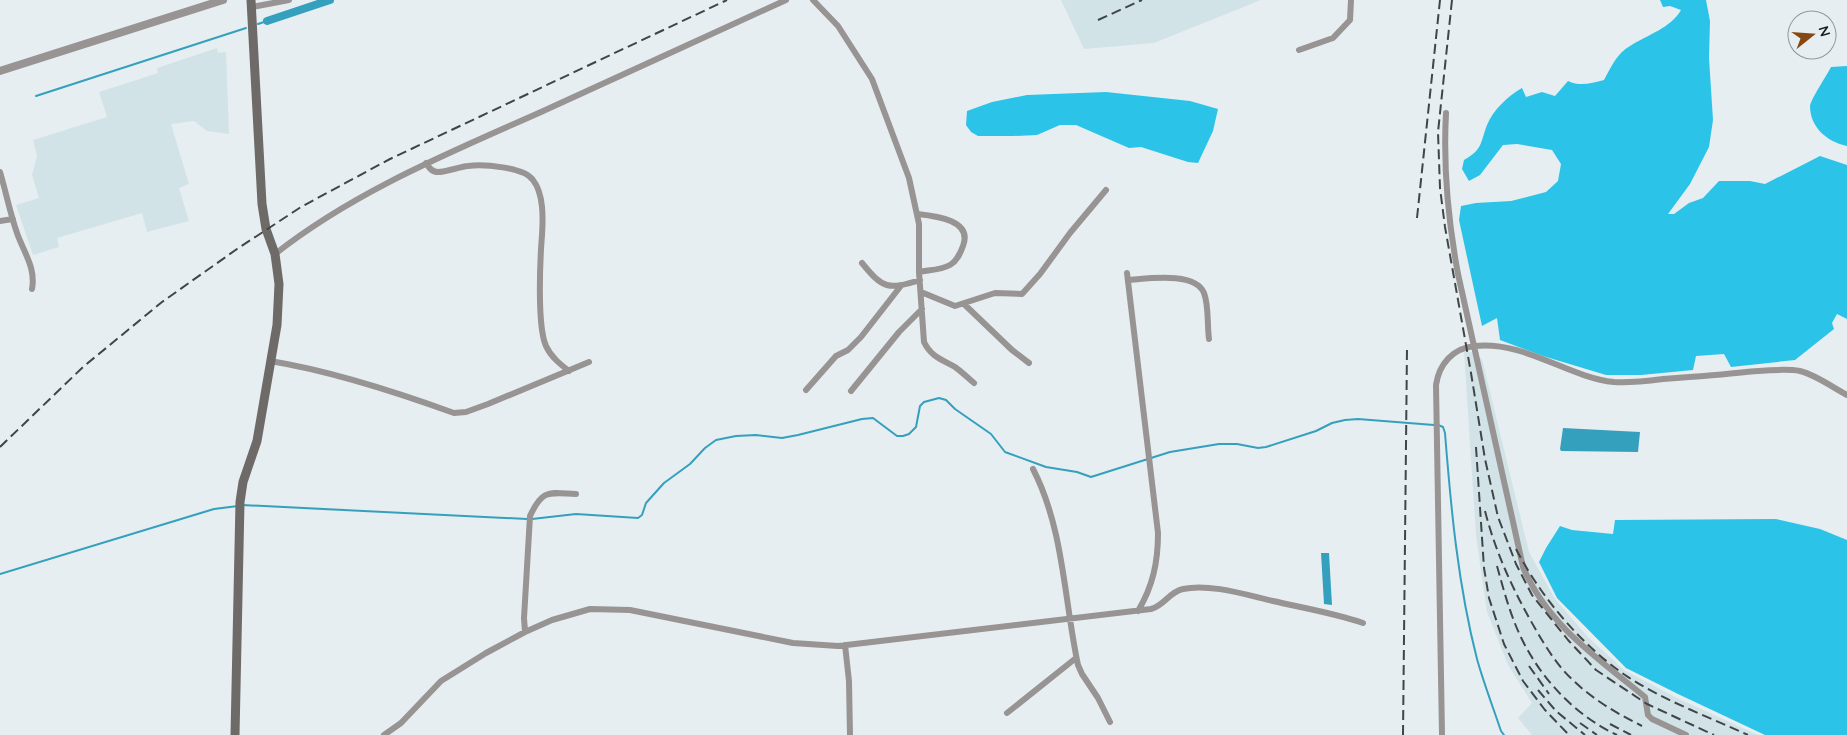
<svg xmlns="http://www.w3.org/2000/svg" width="1847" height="735" font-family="Quicksand,sans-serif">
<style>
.built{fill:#d2e3e8}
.forest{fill:#2cc3e8}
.water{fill:#35a0bd}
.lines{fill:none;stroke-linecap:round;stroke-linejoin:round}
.stream{stroke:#35a0bd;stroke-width:2}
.canal{stroke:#35a0bd;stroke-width:8}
.minor{stroke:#979493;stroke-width:6}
.tertiary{stroke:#979493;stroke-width:8}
.secondary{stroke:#6e6a68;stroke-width:9}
.rail{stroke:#404546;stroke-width:2;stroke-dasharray:10 5;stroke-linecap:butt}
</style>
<rect width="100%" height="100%" fill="#e6eef1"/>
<!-- built -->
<path class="built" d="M1061,0H1261L1154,43L1084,49Z
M217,48L218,53L226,52L229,134L207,131L194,121L171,124L189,184L179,188L189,221L147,232L142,213L57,238L59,247L33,255L16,205L39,198L32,175L37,156L33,140L107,117L99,92L158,73L157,68Z
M1464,352H1471L1482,359L1529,552L1555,599L1588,637L1624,670L1677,698L1758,735H1532L1518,718L1532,703L1508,665L1487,612L1476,536Z"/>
<!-- forest -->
<path class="forest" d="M1660,0H1706L1710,21L1709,58L1713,120L1709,147L1690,184L1668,214H1674L1689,203L1703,198L1719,181H1750L1765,184L1820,156L1847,165V319L1837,314L1832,323L1834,329L1795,360L1731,367L1724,354L1696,356L1693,370L1641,375H1606L1543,356L1500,340L1497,318L1482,326L1459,220L1461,206L1476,203L1511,201L1546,192L1558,181L1561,164L1552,150L1517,144L1503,145L1480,175L1469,181L1462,169L1464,160C1483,149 1480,143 1487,125C1493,110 1508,96 1522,88L1526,97L1542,92L1555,96L1568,81C1581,87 1591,83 1604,80C1611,67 1617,53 1630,46C1647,35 1671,28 1681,10L1670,6L1663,7Z
M1847,66V146C1827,142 1810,127 1810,106C1811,99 1827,75 1831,67Z
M1106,92L1190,101L1218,109L1213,131L1198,163L1188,162L1141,147L1129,148L1076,125H1060L1037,135L1013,136H978L971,132L966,125L967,111L992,102L1027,95Z
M1776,519L1820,529L1847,540V735H1765L1678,694L1626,668L1557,598L1539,562L1546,548L1560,526L1572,530L1613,534L1615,520Z"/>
<!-- water -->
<path class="water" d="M1563,428L1640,432L1638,452L1561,451L1560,449Z
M1321,553H1329L1332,605L1324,604Z"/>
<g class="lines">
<!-- stream -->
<path class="stream" d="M258,24L267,21
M36,96L246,28
M1438,425L1443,427L1445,433C1451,509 1458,585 1477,659C1484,684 1493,707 1501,731L1504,735
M242,505L527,519
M532,519L576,514L638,518L642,515L646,503L664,483L690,464L705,448L716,440L736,436L756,435L782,438L798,435L862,419L873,418L897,436H903L909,434L916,427L920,406L924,402L939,398L946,400L955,409L991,434L1005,452L1046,467L1077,472L1091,477L1170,452L1219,444H1237L1258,448L1266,447L1316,431L1332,423L1345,420L1358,419L1434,425
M0,574L214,509L238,506"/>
<!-- canal -->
<path class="canal" d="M267,21L330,0"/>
<!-- minor -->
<path class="minor" d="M813,0L838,26L872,79L909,178L919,224V272L924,342C931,357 943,360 955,367C962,372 968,378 974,383
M252,7L289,0
M1299,50L1333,38L1350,20L1351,0
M1446,113C1443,168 1448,220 1458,274L1523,567C1547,625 1599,659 1645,697L1648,715L1652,719L1686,735
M426,163C429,168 432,172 438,172C447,172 458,167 468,166C483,164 524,167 533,180C544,194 543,219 542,235C540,260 537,326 546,346C551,357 560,364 569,371
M0,172C6,192 10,213 17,233C24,253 36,268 32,289
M917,214C935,216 973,220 963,246C960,254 957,261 950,265C941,270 929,270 919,272
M0,221L13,219
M275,254C355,191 449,153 541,112C623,75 704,37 786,0
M862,263C883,289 888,290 920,280
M1127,273L1158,533C1158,562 1153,586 1138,611
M1128,280C1146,279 1195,271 1204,293C1209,306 1207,324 1209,339
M921,292L955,306L995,293L1022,294L1040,274L1070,233L1106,190
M964,304L1012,350L1029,363
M270,361C332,371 396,392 454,413L466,412L488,404L589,362
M806,390L836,356L848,350L861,337L900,287
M851,391L899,332L922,309
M1033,469C1064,529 1064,600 1078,665L1082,674L1098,698L1110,722
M525,632L524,618L530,516C543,488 550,493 576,494
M845,645L849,681L850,735
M1007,713L1076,658
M384,735L401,723L441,681L486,653L525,632L552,620L590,609L630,610L793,643L838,646L1151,609C1165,605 1169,592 1183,589C1209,583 1247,595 1273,601C1303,608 1334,613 1363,623
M1442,735L1436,385C1439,364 1453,348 1475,346C1526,341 1567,377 1614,382C1630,383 1647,381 1663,379C1691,377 1719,375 1746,372C1763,371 1783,368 1800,371C1816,375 1832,387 1847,395"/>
<!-- tertiary -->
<path class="tertiary" d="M0,71L223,0"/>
<!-- secondary -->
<path class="secondary" d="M235,735L240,502L243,482L257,441L277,325L279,284L275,254L266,229L262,204L251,0"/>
<!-- rail -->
<path class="rail" d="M1452,0L1438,132L1440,188L1445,227L1471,373L1485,459L1498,517L1516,564L1532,595L1568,640L1596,670L1647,704L1714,735
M1098,20L1142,0
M1417,218L1440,0
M0,447L83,367L162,302L237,249L301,207L390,159L727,0
M1476,447L1484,568L1489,598L1504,644L1523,681L1545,710L1569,735
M1485,511C1496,554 1514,592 1536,630C1547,649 1559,668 1575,682C1595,701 1618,714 1642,726
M1516,549C1541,597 1580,644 1625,675C1662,700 1707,716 1748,735
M1497,566C1502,584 1507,603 1514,621C1532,669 1570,713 1617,735
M1529,666L1549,694
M1538,690L1556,711L1585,735
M1580,723L1597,735
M1610,724L1631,735
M1403,735L1407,348"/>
</g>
<!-- north arrow -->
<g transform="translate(1812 35) rotate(73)"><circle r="24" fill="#e6eef1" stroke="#93999b"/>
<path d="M0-4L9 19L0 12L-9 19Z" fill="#874711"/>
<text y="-8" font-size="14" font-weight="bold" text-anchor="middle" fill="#16191a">N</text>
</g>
</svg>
